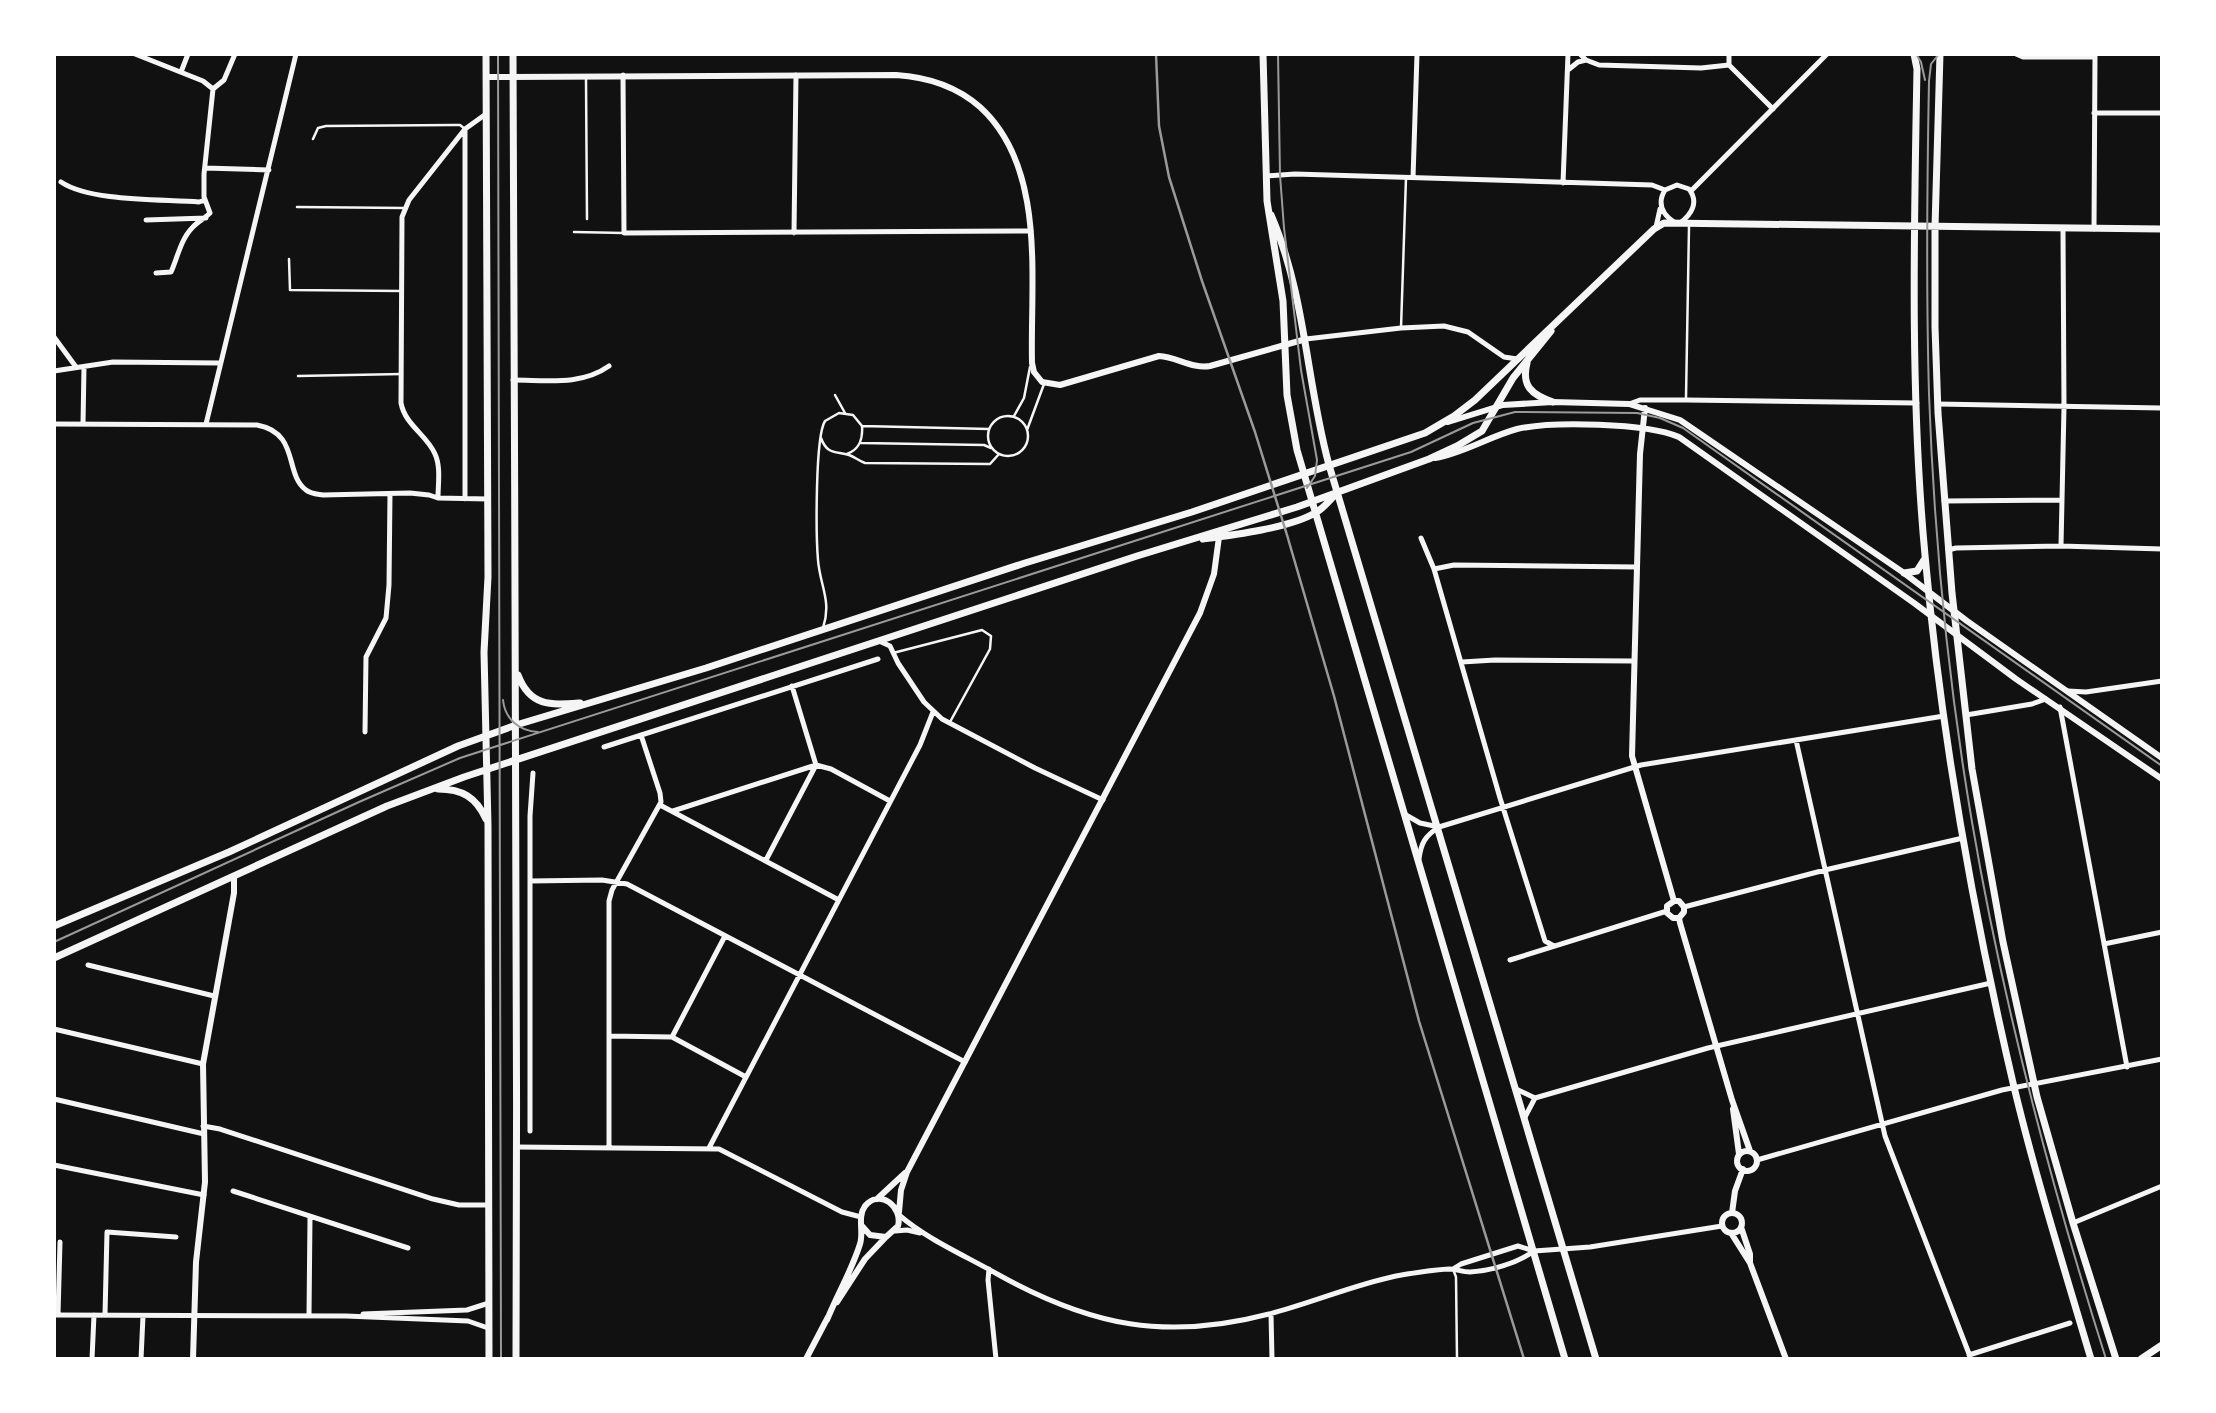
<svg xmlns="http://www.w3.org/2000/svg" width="2216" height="1413" font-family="'Fira Sans Condensed',sans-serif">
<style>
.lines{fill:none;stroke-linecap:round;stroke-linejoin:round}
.service{stroke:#f5f5f5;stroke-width:2.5}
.minor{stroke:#f5f5f5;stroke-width:5}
.tertiary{stroke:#f5f5f5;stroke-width:6}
.secondary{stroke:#f5f5f5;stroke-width:7}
.tram{stroke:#9a9a9a;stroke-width:2}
.rail{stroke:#9a9a9a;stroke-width:2.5}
</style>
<rect width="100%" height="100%" fill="#111"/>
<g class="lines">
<!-- service -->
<path class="service" d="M586,79L587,219
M313,139L318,128L326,126L453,125H460L465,129
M297,207L404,208
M574,232L624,233
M289,259L290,290L402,291
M1401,328L1406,178
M298,376L402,374
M835,395L845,413
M1686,398L1689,227
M1014,416L1024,398L1030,367
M988 436a20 20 0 1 1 40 0a20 20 0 1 1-40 0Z
M862,426L989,429
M1027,430L1044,384
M821,438C827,455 836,451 849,455C855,457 859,461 865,463L990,464L999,454
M861,443L984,445L991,448
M823,628C832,601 820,586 818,560C816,536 815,437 825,421L839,413L853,415L862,426C863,439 860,449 847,454
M893,653L982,630L991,636L990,649L950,722
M1453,1269L1456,1277L1457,1359"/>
<!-- minor -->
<path class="minor" d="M135,54L203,81L213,89
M1580,54L1586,60L1599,65L1701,68L1729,65
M1729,54V65L1773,109
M2016,54L2023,57H2094
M1568,70L1578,62L1586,60
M181,72L188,54
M623,75L624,233L1031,231
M2094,113H2162
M465,129V499
M205,168L269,170
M1266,176L1295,174L1652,185L1665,190
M1413,178L1417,54
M61,182C91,202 162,199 199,202L205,200
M1563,183L1568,54
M1691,191L1827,54
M146,220L206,218
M1674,222C1662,214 1657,203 1665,190L1677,185L1689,189C1699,202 1692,214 1680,223
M1656,227L1660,209
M2094,229L2095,54
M794,233L796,75
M156,273L171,272C177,259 181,239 192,228C197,222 204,219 210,213L204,197V174L213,89L224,80L235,54
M54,337L76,367
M1306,339L1401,328L1444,326L1468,332L1504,357L1517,359
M54,371L113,362L219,363
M513,380C546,380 581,386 609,366
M1629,404L1640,400H1686L1917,403
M1938,404L2162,408
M54,424L257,425C300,433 284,474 306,490C311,494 317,494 323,495L410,493L429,495L438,498L488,499
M83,424L84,367
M206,424L296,54
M438,498C438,484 441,467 435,454C427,435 405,425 401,403L402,217L409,200L465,129L486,114
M1944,501L2062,500
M1421,538L1434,569L1500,798L1545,941L1554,946
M2061,546L2064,407L2063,229
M1948,550L1956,548L2061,546L2162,549
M1434,569L1454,565L1637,567
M879,641L890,646L898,663L924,702L942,719L1035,768L1103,800
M1462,662L1495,660L1634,661
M792,686L816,765
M2068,691L2086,692L2162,681
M2060,707L2127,1067
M1966,715L2032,704L2046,699
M365,732L366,657L386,618L389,585L390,494
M1796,740L1885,1136L1971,1359
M604,747L878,659
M660,805L837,899
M673,811L816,765L831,769L890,801
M1406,815L1420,823L1439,827C1425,836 1421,843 1419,859
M1439,827L1641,765L1944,716
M766,860L816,765
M530,881L602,880L627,884L965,1062
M1684,907L1825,870L1963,838
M2104,944L2162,932
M1510,960L1667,911
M88,965L214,996
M54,1029L203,1064
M609,1036L672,1037L746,1077
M672,1037L725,936
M1516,1089L1535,1098L1708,1048L1991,983
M54,1099L204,1134
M1525,1117L1535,1098
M203,1126L220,1129L433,1199L459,1205H489
M530,1131V816L533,773
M516,1147L719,1149L842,1212L861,1217
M609,1148V901L612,890L661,802L660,793L641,735
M709,1148L920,745L933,712
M1757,1160L2002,1090L2162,1059
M54,1165L204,1195
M233,1191L408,1248
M899,1215C928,1240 966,1256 999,1275C1091,1326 1166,1341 1269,1314C1312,1303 1353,1285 1396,1276C1413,1273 1431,1270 1449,1269C1456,1269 1462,1272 1470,1272C1491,1271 1517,1263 1534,1251
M2073,1223L2162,1186
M895,1231L907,1230L920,1233
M989,1269L988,1280L996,1359
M1453,1269L1461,1264L1518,1246L1534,1251L1590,1247L1722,1226
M363,1314L467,1310L489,1303
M1271,1314L1272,1359
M54,1315L346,1316L468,1321L488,1328
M58,1315L60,1242
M105,1315L107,1232L176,1237
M309,1316L310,1217
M1969,1355L2070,1323
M92,1359L94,1315
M141,1359L143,1316"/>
<!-- tertiary -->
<path class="tertiary" d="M486,77L896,75C928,77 956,86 980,107C1047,168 1030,280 1032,363L1034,372L1042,382L1060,385L1159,356C1177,357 1192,369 1210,366L1306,339
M1645,408L1640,454L1632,756L1674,901
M1448,422L1503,405L1553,402L1629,404L1680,420L1904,573L1967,621L2162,758
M1435,458C1464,453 1488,437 1517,429C1552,421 1646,423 1679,437L1914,603L2016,679L2162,779
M1679,918H1673L1667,913V906L1674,901H1679L1684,907V912L1679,918L1680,923L1732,1100L1750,1151
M1733,1109L1739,1154
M1737 1161a10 10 0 1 1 20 0a10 10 0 1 1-20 0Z
M877,1199L905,1173
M899,1212L901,1190L907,1172L1200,613L1214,574L1219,537
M1732,1213L1735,1191L1743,1169
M1722 1223a10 10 0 1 1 20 0a10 10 0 1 1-20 0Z
M1741,1227L1750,1254V1263L1786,1359
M1731,1233L1750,1263
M837,1302L865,1259L885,1238
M827,1320C837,1295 852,1270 860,1244C864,1232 857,1217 865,1206C880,1188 903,1207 898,1226L886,1237L870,1235L862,1226
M193,1359L196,1262L205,1182L203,1064L234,893V876
M806,1359L828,1317"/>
<!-- secondary -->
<path class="secondary" d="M486,54L488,577L484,652L488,826L489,1359
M513,54C514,489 518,924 516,1359
M1263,54L1267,201L1283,301L1287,395L1297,450L1565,1359
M1914,54L1917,69C1914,231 1910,395 1925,555C1941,734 1973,912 2014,1087C2036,1178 2064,1268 2091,1359
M1940,54L1935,227V327L1938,413L1952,593L1972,769L2003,942L2037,1097L2073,1223L2116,1359
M1271,215C1306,296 1306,381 1329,465L1596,1359
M1527,363C1521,386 1532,395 1553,402
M1203,539C1234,535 1289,528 1315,513C1323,509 1329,501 1335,495
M1904,573L1917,571L1924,560
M518,675C530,707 551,705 580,703
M438,789C462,789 476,797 486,819
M54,926L229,852L458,746L516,725L706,668L1025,563L1192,512L1425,433L1454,416L1475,400L1654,229L1664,223L2162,229
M54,958L387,806L464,777L1137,556L1297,507L1429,459L1457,446L1482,431L1513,378L1551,331
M2141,1359L2162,1345"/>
<!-- tram -->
<path class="tram" d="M498,54L501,1359
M1278,54L1280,175L1284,228L1301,370L1317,460L1315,476L1307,488
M1916,54L1921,62L1925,80
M1939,54L1931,64L1929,81C1927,185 1926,289 1929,394C1934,536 1948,681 1972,822C2003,1004 2050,1182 2106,1359
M503,700C505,719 519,731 538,732
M54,942L359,802L460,758L1411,452L1473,423L1515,412L1637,413L1660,418L1683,428L2162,766"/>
<!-- rail -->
<path class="rail" d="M1156,54L1159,126L1169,177L1202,281L1255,432L1287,535L1334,696L1419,1021L1524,1359"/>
</g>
<!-- border -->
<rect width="2216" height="1413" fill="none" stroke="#ffffff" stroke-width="112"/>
</svg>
